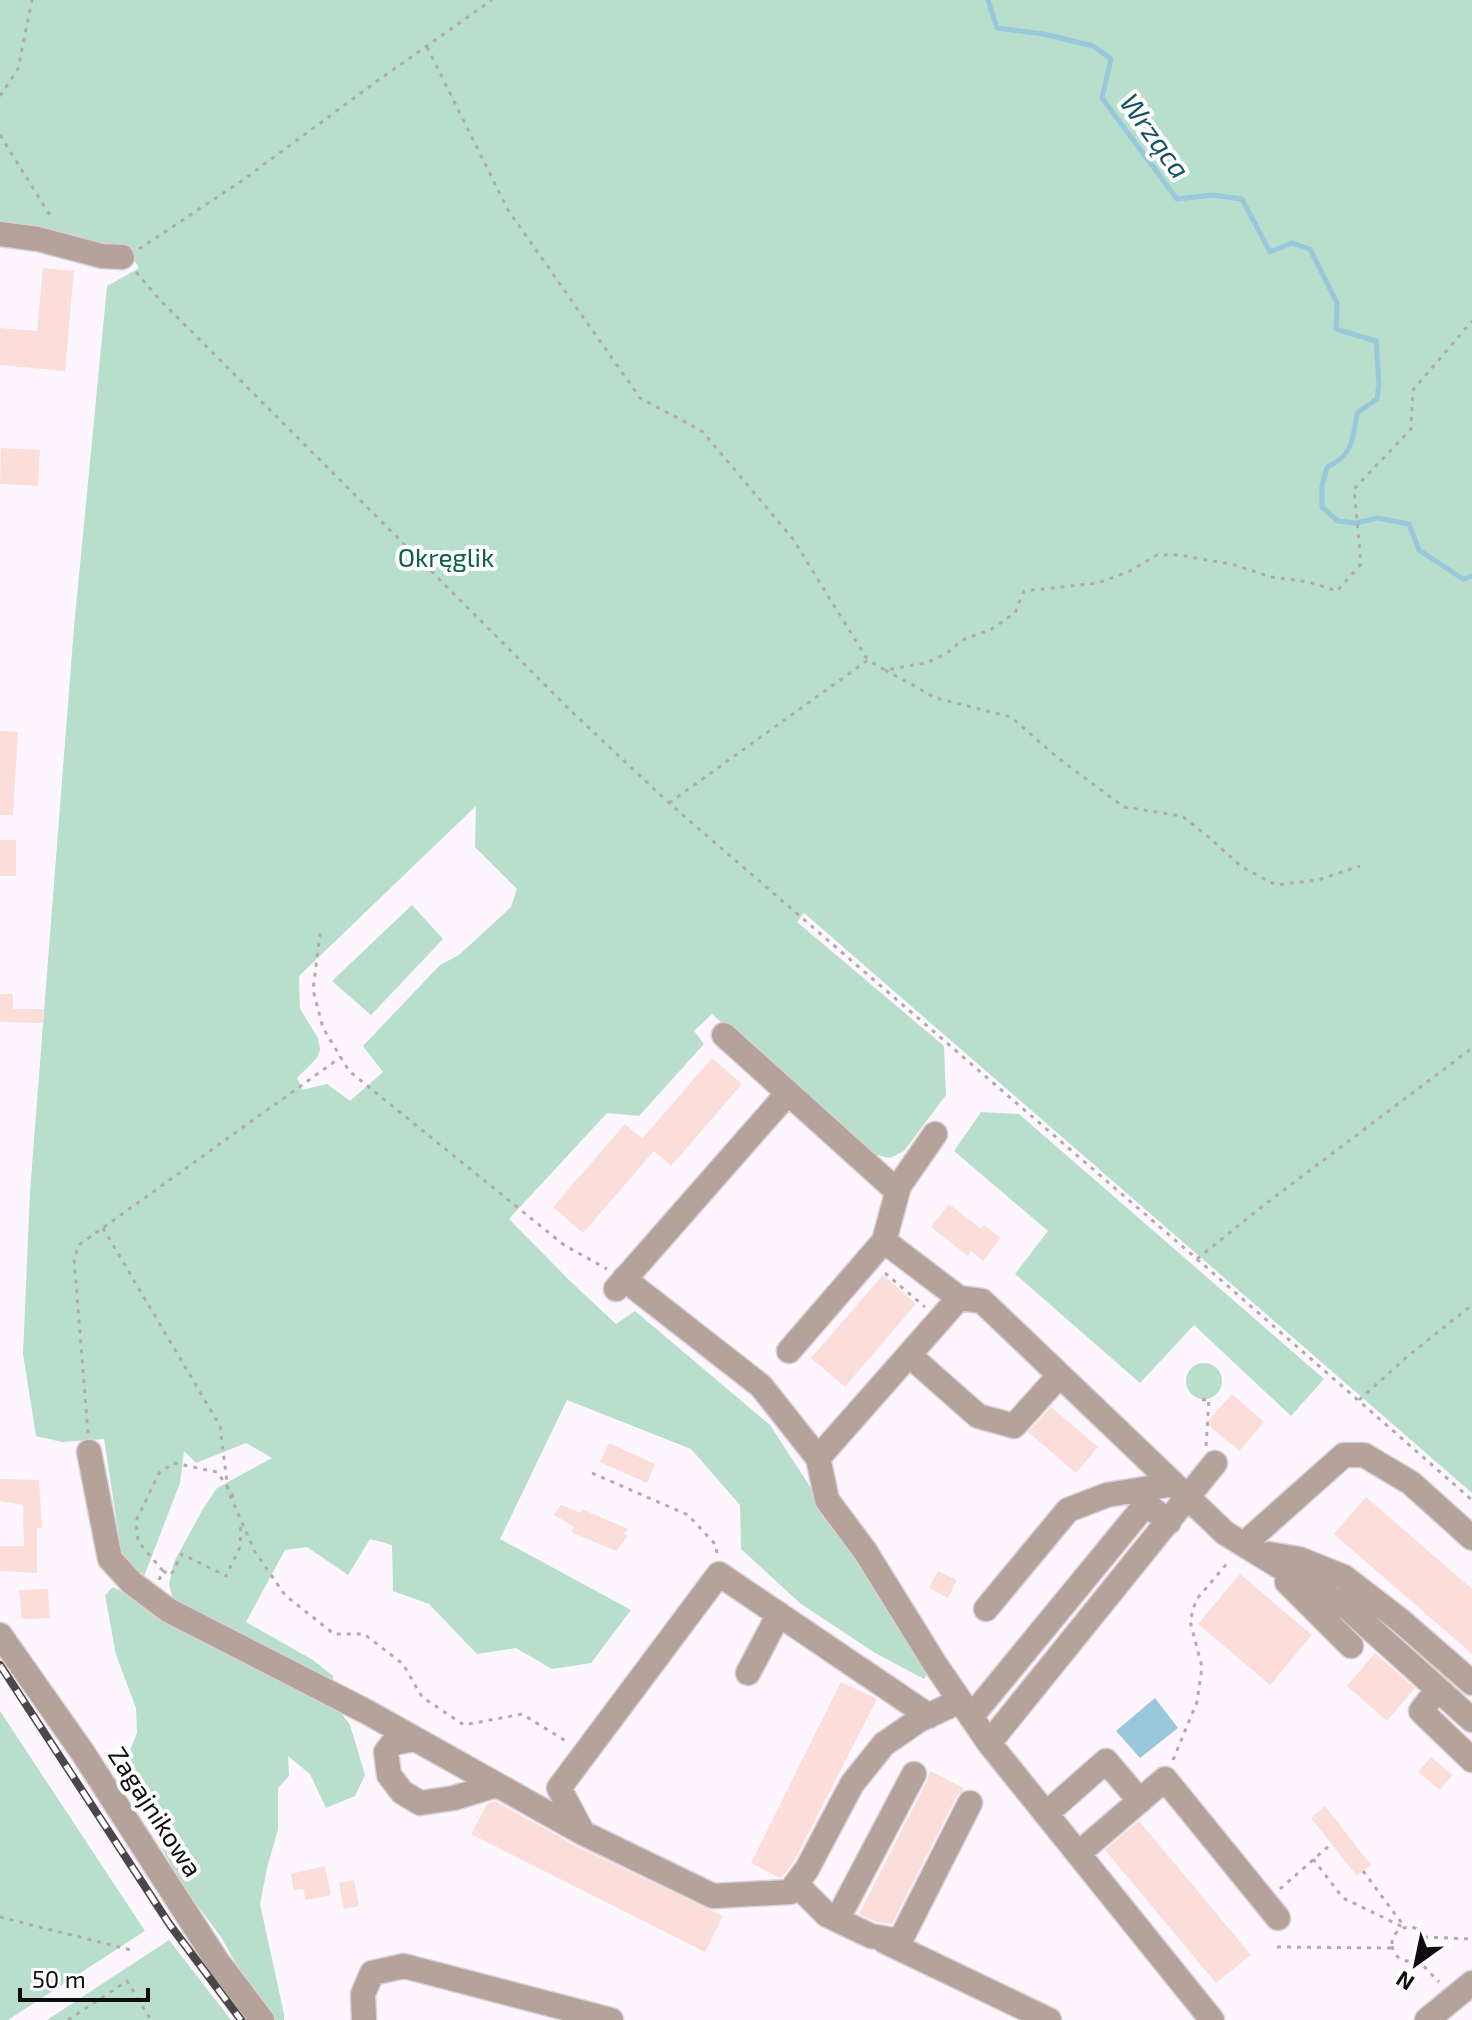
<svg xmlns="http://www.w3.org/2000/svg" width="1472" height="2020" font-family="'Exo 2',sans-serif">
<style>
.green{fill:#b7dfcc;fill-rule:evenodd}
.water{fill:#99c8dc}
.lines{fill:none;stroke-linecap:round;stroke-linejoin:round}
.stream{stroke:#99c8dc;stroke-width:5}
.building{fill:#fbddd9}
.minor-casing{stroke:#d8d1d8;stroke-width:27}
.path{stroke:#b1abb1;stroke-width:3;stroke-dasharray:4 6;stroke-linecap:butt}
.minor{stroke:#b5a29a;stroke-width:24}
.rail-casing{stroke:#4a474a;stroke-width:8}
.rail{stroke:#fff;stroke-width:5;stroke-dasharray:15;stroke-linecap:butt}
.labels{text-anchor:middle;stroke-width:8;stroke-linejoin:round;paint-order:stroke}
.park-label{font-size:26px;fill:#0e6045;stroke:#fff}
.street-label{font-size:26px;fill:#0f0d0f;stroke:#fff}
.water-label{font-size:28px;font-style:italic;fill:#125166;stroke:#fff}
</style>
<rect width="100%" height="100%" fill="#fef6fe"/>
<!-- green -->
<path class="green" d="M0,0H1472V1493L804,913L797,922L944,1046L946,1095L904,1151L890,1158L869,1153L712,1014L694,1031L704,1044L639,1116L607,1113L509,1219L569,1280L616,1324L635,1311L770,1425L930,1671L924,1679L875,1653L801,1604L741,1549L740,1505L691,1449L567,1400L500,1539L631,1610L591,1663L552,1669L516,1648L477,1654L429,1604L393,1591L392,1545L370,1539L348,1575L307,1547L285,1550L246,1622L313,1660L333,1676V1690L174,1603L169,1584L174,1562L203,1509L217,1488L272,1458L246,1443L196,1463L184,1451L180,1483L143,1579L125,1575L104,1439L62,1442L36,1436L23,1354L30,1191L74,627L107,286L139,268L124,244L92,247L0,227ZM476,806L475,847L517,889L511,907L459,955L440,965L363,1046L383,1072L350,1101L327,1084L302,1090L297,1078L317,1058L320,1049L318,1038L300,1009L299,976Z
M412,905L443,939L371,1015L332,981Z
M981,1112L1019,1114L1324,1379L1291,1416L1194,1325L1140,1383L1015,1274L1048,1231L954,1151Z
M1186 1381a18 18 0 1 1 36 0a18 18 0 1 1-36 0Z
M113,1587L328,1695L350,1725L365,1775L355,1796L326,1808L310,1774L288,1756L289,1776L278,1788V1829L267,1868L260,1904L284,2014V2020H274L245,1980L221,1937L180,1882L147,1820L148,1802L126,1781L122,1770L137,1733L136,1708L116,1655L105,1595Z
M0,1711L145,1931L8,2020H0Z
M169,1940L231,2020H47Z"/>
<!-- water -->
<path class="water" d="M1155,1698L1178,1728L1140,1758L1116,1731Z"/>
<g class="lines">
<!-- stream -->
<path class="stream" d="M988,0L997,28L1044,34L1093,46L1111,59L1102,98L1177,199L1212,195L1242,199L1270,252L1292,243L1310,249L1337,303L1336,329L1376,341L1379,384L1377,399L1357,413C1353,439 1353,455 1327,467L1322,486V507L1338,521L1356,523L1377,518L1409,524L1419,550L1463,579L1472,576"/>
</g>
<!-- building -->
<path class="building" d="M43,268L74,271L65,371L0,365V328L37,331Z
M1,448L40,450L38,486L0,484Z
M0,731L18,732L13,815H0Z
M0,840H16V876H0Z
M0,994H13V1009H44L43,1023L0,1022Z
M712,1058L742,1084L671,1166L654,1151L583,1233L553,1207L625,1124L642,1139Z
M949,1204L981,1229L984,1225L1001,1238L983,1261L971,1251L968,1256L931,1227Z
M883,1275L916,1304L845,1387L811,1358Z
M1232,1394L1264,1422L1239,1451L1206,1423Z
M1051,1407L1098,1447L1076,1473L1028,1432Z
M609,1443L655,1464L647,1483L600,1462Z
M0,1479L39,1480L42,1528H37V1573L0,1571V1546H24L23,1505L0,1501Z
M1366,1497L1472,1589V1654L1334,1534Z
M561,1505L581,1513L582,1509L628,1529L624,1534L628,1536L616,1551L571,1532L574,1527L554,1515Z
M938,1571L957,1580L948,1598L929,1588Z
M1240,1574L1312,1635L1270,1685L1198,1624Z
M48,1589L50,1618L22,1619L19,1590Z
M1375,1653L1415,1688L1387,1721L1347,1686Z
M841,1682L877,1699L794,1861L782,1877L780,1878L751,1863Z
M1431,1757L1453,1775L1440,1790L1418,1772Z
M930,1771L965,1789L957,1796L892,1924L876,1922L859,1914L927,1781Z
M495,1801L576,1846L723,1916L705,1952L471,1834L487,1804Z
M1325,1806L1371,1865L1357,1876L1311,1818Z
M1139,1821L1251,1955L1216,1983L1105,1850Z
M325,1866L331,1895L306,1900L303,1889L294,1890L291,1874Z
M354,1880L359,1906L344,1909L339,1883Z"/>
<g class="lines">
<!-- minor casing -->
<g class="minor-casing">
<path id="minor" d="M0,234L38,239L102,256L122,257
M724,1035L897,1191
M884,1241L899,1186L935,1134
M624,1279L761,1386L818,1458
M616,1289L788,1093
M789,1351L884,1241L959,1298
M909,1355L978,1416L1014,1426L1059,1376
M89,1452L110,1559L132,1583L168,1610L367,1712L583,1833
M1244,1544L1344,1455H1364L1411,1483L1472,1538
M1269,1554L1299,1559L1344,1577L1401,1621L1472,1683
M1287,1582L1351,1646
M986,1609L1068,1510L1107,1495L1168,1485
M0,1635L83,1753L217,1961L262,2020
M748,1673L779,1614
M1438,1689L1421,1711L1472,1760
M929,1716L719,1574L559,1788L583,1833L713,1896L790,1892L807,1869L852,1784L884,1744L919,1720L960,1701
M971,1717L1146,1504L1169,1522
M415,1739L393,1743L386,1752L389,1775L402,1792L420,1803L454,1798L496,1785
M989,1743L1215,1463
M1046,1814L1106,1761L1140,1801
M1078,1854L1165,1779L1278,1918
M796,1884L827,1915L871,1936L900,1941L970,1803
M837,1920L914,1774
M884,1941L1049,2020
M364,2020L363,1994L372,1973L404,1966L611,2020
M1212,2020L989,1743L935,1664L865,1551L827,1500L818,1458L959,1298L982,1301L1225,1533L1349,1609L1472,1720
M1427,2020L1472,1983"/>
</g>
<!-- path -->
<path class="path" d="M427,47L508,210L640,398L702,431L793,539L867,659
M0,96L18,69L32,0
M0,135L53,220
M139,249L243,180L373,84L492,0
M136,272L158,298L570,710L669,803L1197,1259L1472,1500
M885,670L936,698L1011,717L1058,758L1124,807L1182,816L1205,834L1242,867L1276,885L1318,880L1360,866
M669,803L868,660L885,670L926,663L946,654L962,640L990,630L1015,613L1024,591L1098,583L1130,571L1157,555H1179L1235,565L1271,577L1309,582L1337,591L1361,564L1354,489L1411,429L1413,390L1472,321
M320,933L313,990L323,1028L349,1071L564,1245L607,1269
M103,1228L220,1426L228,1491L255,1552L285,1595L334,1634H364L403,1664L422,1697L464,1725L522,1714L569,1743
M1197,1259L1264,1205L1472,1048
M885,1273L925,1307
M1202,1400L1209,1399L1206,1446
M1359,1400L1409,1355L1472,1305
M88,1433L74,1258L79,1245L341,1057
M592,1473L688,1515L716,1545L717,1555
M163,1571L171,1575L182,1554L226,1576L240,1547L241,1521
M159,1580L163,1571L138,1541L136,1521L159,1473L174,1463L217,1472L232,1493L235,1503
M1173,1760L1197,1702L1202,1667L1190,1621L1196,1600L1230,1560
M1313,1859L1343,1898L1405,1928
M1363,1871L1404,1926
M1280,1889L1331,1844
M0,1917L135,1951
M1392 1944a17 17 0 1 1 34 0a17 17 0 1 1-34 0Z
M1424,1937L1472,1939
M1277,1947L1393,1948
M1417,1959L1439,1982
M68,2020L127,1981L151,2020"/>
<!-- minor -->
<use href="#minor" class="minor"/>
<!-- rail casing -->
<g class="rail-casing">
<path id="rail" d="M0,1665L170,1925L241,2020"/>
</g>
<!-- rail -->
<use href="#rail" class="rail"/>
</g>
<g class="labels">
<!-- park labels -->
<g class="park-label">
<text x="446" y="567">Okręglik</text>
</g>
<!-- street labels -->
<g class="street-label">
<text transform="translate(155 1812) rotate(57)" y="9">Zagajnikowa</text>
</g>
<!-- water labels -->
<g class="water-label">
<text transform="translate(1155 136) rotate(54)" y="10">Wrząca</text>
</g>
</g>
<!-- north arrow -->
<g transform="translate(1416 1964) rotate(213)" stroke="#ffffff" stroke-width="6" paint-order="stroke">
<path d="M0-6L14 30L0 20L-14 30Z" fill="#0f0d0f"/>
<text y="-12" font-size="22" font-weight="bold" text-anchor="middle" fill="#0f0d0f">N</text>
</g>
<!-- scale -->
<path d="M20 1988v12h128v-12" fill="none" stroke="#0f0d0f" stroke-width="4"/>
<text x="32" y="1988" font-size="24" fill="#0f0d0f" stroke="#ffffff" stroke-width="6" paint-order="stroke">50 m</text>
</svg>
